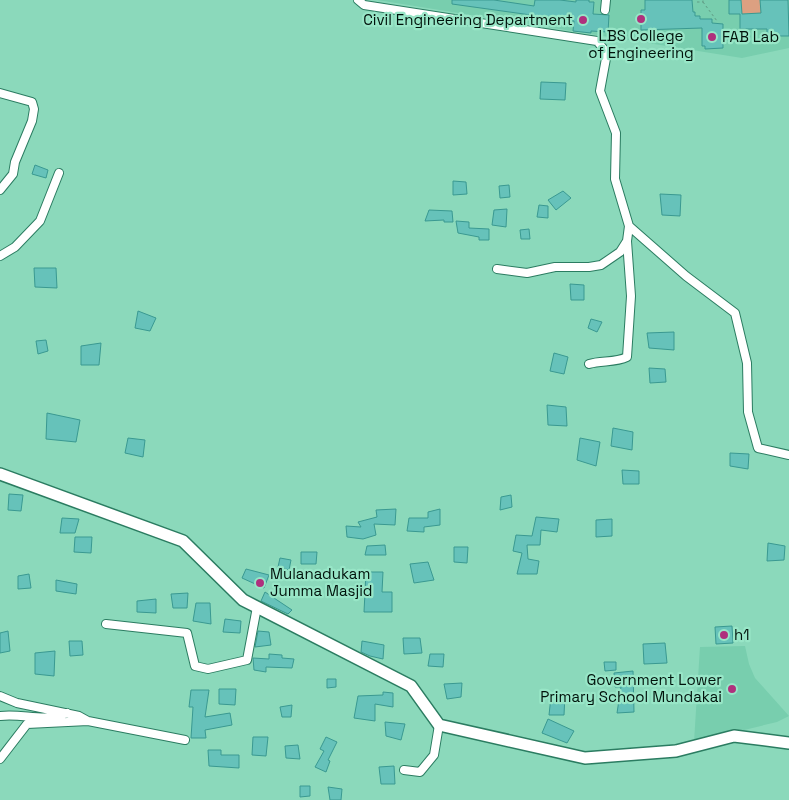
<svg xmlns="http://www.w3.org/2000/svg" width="789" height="800" font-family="'Space Grotesk',sans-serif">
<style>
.built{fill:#78ceae}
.green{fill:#dca081}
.building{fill:#66c2ba;stroke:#3a9991}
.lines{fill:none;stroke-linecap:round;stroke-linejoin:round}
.street-casing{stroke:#2b7c61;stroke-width:10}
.secondary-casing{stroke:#2b7c61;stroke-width:14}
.path{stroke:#609c85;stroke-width:1;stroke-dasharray:2.5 2.5;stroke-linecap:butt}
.street{stroke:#fff;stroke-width:8}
.secondary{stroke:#fff;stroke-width:11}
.poi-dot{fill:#af307d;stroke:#98e6c7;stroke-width:2}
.labels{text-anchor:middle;stroke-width:4.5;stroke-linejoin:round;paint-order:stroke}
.poi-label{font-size:15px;fill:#00120b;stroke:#98e6c7;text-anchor:start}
</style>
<rect width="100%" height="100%" fill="#8bd9bb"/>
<!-- built -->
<path class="built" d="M377,0H789V48L742,58Z
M745,646L749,664L755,678L789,716L777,722L694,742L700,647Z"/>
<!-- green -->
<path class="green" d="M741,0H760L761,13L742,14Z"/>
<!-- building -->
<path class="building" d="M452,0H494L534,6L535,0H560L576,2V0H589V2H594L593,14L609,15L608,32L591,31V33L573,31L574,21L452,4Z
M645,0H692L693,12H695V16H700V19H712V23L723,24V48L705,49V46H702V28L641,30V10H645Z
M729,0H741L742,14L761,13L760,0H788L789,36H767V29H740V14H729Z
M541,82L566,83L565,100L540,99Z
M35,165L48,170L46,178L32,174Z
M453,181L466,182L467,194L453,195Z
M509,185L510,197L500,198L499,186Z
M563,191L571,198L556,210L548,200Z
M660,194L681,195L680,216L662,215Z
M539,205L548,206V218L537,217Z
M507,209L506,227L492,225L494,210Z
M429,210L452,211L453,222H444V220L425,221Z
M456,221L469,222V228L489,229V240H479V237L458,233Z
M529,229L530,239H521L520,230Z
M34,268H56L57,288L35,287Z
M570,284L584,285V300H571Z
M138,311L156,318L150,331L135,328Z
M591,319L602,322L597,332L588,328Z
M674,332V350L649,348L647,333Z
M46,340L48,351L38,354L36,341Z
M101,343L99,365H81V346Z
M554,353L568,357L564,374L550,371Z
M649,368L665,369L666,382L650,383Z
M547,405L566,407L567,426L548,425Z
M47,413L80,420L76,442L46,439Z
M613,428L633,432L632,450L611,446Z
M128,438L145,440L143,457L125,453Z
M580,438L600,442L596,466L577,460Z
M730,453L749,454L748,469L730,466Z
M622,470L639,471V484H623Z
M9,494L23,495L21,511L8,510Z
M511,495L512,507L500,510L501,497Z
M396,509L395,525L374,524L376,535L363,539L347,537L346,526L361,527L358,522L377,517L376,510Z
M440,509V525L424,527V532L407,531L409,518H428V512Z
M536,517L559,519L557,532L541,530L540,545H527L528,559L539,561L537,574H517L522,553L513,551L516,535L532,536Z
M62,518L79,519L75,533H60Z
M612,519V536L596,537V520Z
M75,537H92L91,553L74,552Z
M768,543L785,546L784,560L767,561Z
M385,545L386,555H365L367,546Z
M454,547H468L467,563L454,562Z
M301,552H317L316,564H301Z
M280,558L291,560L289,570L278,567Z
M428,562L434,580L414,583L410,564Z
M246,569L269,575L264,588L242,578Z
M366,572H383L382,592H392V612H364Z
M29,574L31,588L18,589V576Z
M56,580L77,584L76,594L56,591Z
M265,592L292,610L288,614L261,601Z
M188,593L187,608H173L171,594Z
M156,599V613L137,612V601Z
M196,603H210L211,624L193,621Z
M225,619L241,621L240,633L223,632Z
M732,626L733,643L716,644L715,627Z
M8,631L10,651L0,653V633Z
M258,631L269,632L271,645L255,647Z
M403,638H420L422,653L404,654Z
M69,641H82L83,655L70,656Z
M362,641L384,645L383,659L370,656L361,652Z
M665,643L667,663L644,664L643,644Z
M55,651L54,676L35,674V653Z
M269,654L282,655V658L294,659L292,668L266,667V672L254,670L253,658L269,659Z
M430,654H444L443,667L428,666Z
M604,662H616V670L605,671Z
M633,671L634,712L617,713L621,687H615L614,673Z
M327,679H336V687L327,688Z
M462,683L461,697L447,699L444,684Z
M219,689H236L235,705L219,704Z
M191,690H209L205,717L230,713L232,725L205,730L206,738H191L193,707H189Z
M383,692L393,693V707L375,704V721L354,718L358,696L383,695Z
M565,695L564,715H549L551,697Z
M292,705L291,717H282L280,707Z
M548,719L574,731L567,743L542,733Z
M385,722L405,724L401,740L386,736Z
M253,737H268L266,756L252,755Z
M326,737L337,742L328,760L330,761L326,772L315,767L324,751L320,749Z
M298,745L300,759L286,758L285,746Z
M208,750H221V755H239V768L209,766Z
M394,766L395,784H381L379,767Z
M300,786H310V796L300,797Z
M328,787L342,789L341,800H330Z"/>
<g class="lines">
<!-- street casing -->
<g class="street-casing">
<path id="street" d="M358,0L364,5L597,41L607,53L600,91L616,133L615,179L629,226L686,276L735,313L747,363L748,412L758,448L789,455
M605,10L606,0
M0,93L32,102L34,109L32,121L15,162L13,174L0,190
M0,256L15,247L40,221L59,173
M497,269L527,273L555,267H589L601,265L620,252L627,241L629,226
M589,364C601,360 615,363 627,357L631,296L627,241
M106,624L187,633L195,666L208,669L247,660L257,607
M0,696L17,703L79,716L88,721
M0,716C23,713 46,723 67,713
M0,759L27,724L88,721L185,740
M404,770L420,772L434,755L439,725"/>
</g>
<!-- secondary casing -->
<g class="secondary-casing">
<path id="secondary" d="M0,474L183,541L243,600L411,686L439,725L585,758L676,751L734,736L789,743"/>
</g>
<!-- path -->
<path class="path" d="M697,2H703V0
M703,2L717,21"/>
<!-- street -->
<use href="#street" class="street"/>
<!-- secondary -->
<use href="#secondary" class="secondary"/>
</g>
<!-- markers -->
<g class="poi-dot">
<circle cx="641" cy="19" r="5"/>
<circle cx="583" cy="20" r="5"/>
<circle cx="712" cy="37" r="5"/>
<circle cx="260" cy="583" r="5"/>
<circle cx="724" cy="635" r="5"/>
<circle cx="732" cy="689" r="5"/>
</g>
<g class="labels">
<!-- poi labels -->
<g class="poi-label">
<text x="573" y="25" text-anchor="end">Civil Engineering Department</text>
<text x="641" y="41" text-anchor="middle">LBS College<tspan x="641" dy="17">of Engineering</tspan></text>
<text x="722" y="42">FAB Lab</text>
<text x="270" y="579">Mulanadukam<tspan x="270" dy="17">Jumma Masjid</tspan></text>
<text x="734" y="640">h1</text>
<text x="722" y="685" text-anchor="end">Government Lower<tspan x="722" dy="17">Primary School Mundakai</tspan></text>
</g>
</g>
</svg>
